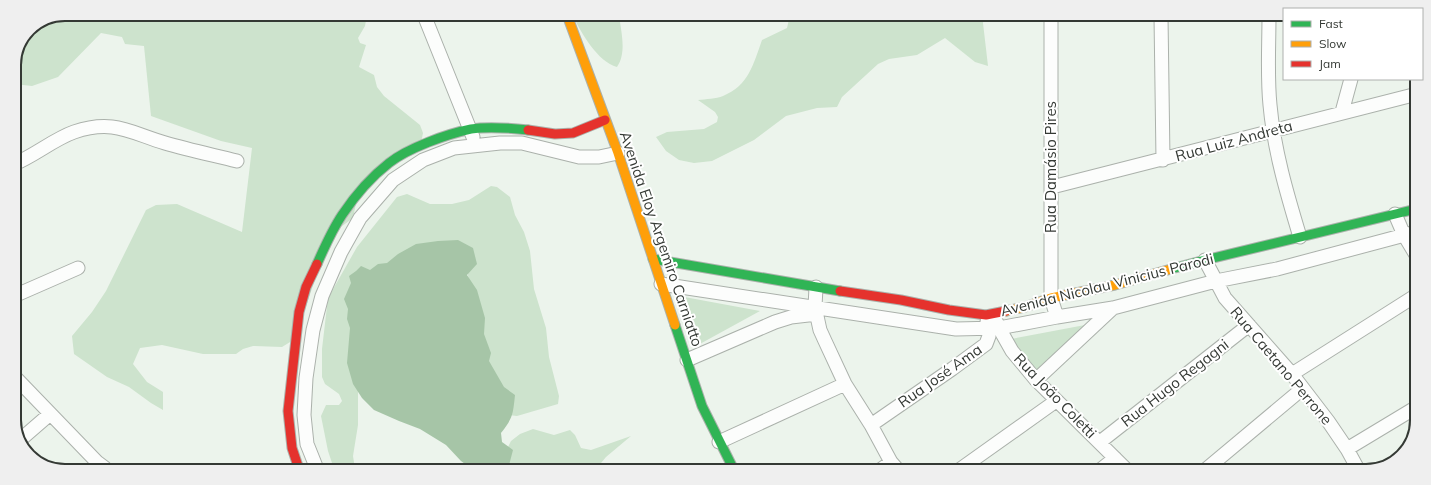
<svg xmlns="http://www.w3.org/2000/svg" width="1431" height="485" font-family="Mulish,sans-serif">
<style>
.green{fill:#cde3cd}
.water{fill:#a6c5a7}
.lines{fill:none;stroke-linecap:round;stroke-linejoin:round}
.street-casing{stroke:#abb1ab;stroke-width:15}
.fast-casing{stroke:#abb1ab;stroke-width:11}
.slow-casing{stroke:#abb1ab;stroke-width:11}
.jam-casing{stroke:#abb1ab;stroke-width:11}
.street{stroke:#fcfdfc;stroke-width:13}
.fast{stroke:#30b455;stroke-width:9}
.slow{stroke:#ff9f0a;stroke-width:9}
.jam{stroke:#e5322d;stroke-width:9}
.labels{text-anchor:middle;stroke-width:4;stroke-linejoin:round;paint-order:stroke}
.street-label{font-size:15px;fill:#343934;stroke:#fff}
.rim{fill:none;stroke:#343934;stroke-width:2}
</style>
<rect width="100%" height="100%" fill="#ecf4ec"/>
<!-- green -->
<path class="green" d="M65,14L367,15L365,26L358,38L360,43L366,45L359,67L374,75L377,87L384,96L420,125L423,133L421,143L358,194L353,218L330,235L295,339L282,347L253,346L243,349L236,354H203L162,345L140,348L133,364L147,382L163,392V410L151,403L129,387L107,377L74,354L72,336L92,312L106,291L146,210L156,205L177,204L242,232L252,148L221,141L151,116L144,46L125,44L122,37L101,33L58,77L32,86L14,84V62L29,29Z
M573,15H619C621,31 627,53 617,67C598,62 580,32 573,15Z
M790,15L984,16L983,23L988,66L975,62L945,38L917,55L889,59L878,64L842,97L837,107L817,108L786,116L754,140L712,161L694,163L679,160L666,151L656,137L667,132L704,129L717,122L718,117L715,112L698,100C706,99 716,99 723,96C749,85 753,65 762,40L787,28Z
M491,186L497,187L510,197L515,215L524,232L530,251L534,289L546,328L549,357L559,396L558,404L517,416L507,415L502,411L471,296L467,268L358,389V425L353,456L355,469H334L328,451L321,416L326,405H339L342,401L339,394L325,384L322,377V349L328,298L357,247L397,197L407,194L430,204H452L469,200Z
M679,296L760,311L698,345Z
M1085,325L1036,371L1011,339Z
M533,429L554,435L570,430L575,435L581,448L591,450L631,436L606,457L596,469H507L505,453L511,441L520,434Z"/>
<!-- water -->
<path class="water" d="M458,240L473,248L477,264L467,275L477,290L485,318L484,334L491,353L489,361L504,387L515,395C513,414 513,418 501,433L502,442L513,450L508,469H472L461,461L446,445L420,429L399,421L374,410L362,398L353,384L347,363L350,328L347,319L348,309L344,299L351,283L349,276L356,271L361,266L370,270L378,264L387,263L398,254L416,244L438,241Z"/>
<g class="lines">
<!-- street casing -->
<g class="street-casing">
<path id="street" d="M424,15L473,137
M1051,16V298L1057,317
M1161,16L1163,160
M1269,16C1269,46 1267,76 1270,105C1274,150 1287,194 1300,237
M1342,112L1351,79
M14,164C34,156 54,139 74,132C113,119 129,132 165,143C189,150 213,155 237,161
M1052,187C1174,157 1295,124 1417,94
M1395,214L1404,235L1416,255
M1205,260L1225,298L1292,374L1328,421L1347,449L1359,471
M661,284L956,329L999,328L1057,317L1113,308L1216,281L1277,269L1416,232
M816,287L815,307L820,330L825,341L845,384L871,425L891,462L898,470
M14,296L78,268
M996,321L999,328L1012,351L1036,380L1128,471
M687,360L775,322L791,317L817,314
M1292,374L1415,296
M14,376L97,462L105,468
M1036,380L1113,308
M871,425L952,369L986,344L989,336L987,322
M20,440L50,414
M719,442L845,384
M1100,442L1249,325
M1347,449L1415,408
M317,469L307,444L304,415L306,378L313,330L322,296L341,252L360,218L393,180L423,160L454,148L500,143H522L579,157H599L618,153
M880,470L891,462
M959,470L1056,401
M1100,470L1115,458
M1204,471L1302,389"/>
</g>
<!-- fast casing -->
<g class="fast-casing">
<path id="fast" d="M653,259L840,291
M317,264C324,248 332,230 342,215C354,197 371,177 389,163C408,148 447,134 471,129C490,126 510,128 528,130
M1171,269L1205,260L1416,209
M675,325L702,406L734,470"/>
</g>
<!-- slow casing -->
<g class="slow-casing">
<path id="slow" d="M567,15L618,153L675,325
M1006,311L1025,307L1051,298L1115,285L1171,269"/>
</g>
<!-- jam casing -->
<g class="jam-casing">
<path id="jam" d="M528,130L555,134L573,133L605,120
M840,291L901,300L949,310L986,315L1006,311
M299,469L292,448L288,411L299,312L306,287L317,264"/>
</g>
<!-- street -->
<use href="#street" class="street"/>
<!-- fast -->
<use href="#fast" class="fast"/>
<!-- slow -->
<use href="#slow" class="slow"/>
<!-- jam -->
<use href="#jam" class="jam"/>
</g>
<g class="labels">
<!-- street labels -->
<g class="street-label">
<text transform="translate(1234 141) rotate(-15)" y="5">Rua Luiz Andreta</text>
<text transform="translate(1051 167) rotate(-90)" y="5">Rua Damásio Pires</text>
<text transform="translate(661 239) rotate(71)" y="5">Avenida Eloy Argemiro Carniatto</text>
<text transform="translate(1107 285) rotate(-14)" y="5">Avenida Nicolau Vinicius Parodi</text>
<text transform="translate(1281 366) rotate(50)" y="5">Rua Caetano Perrone</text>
<text transform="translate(940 376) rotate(-35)" y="5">Rua José Ama</text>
<text transform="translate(1175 383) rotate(-38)" y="5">Rua Hugo Regagni</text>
<text transform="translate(1055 396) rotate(46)" y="5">Rua João Coletti</text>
</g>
</g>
<!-- crop -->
<path d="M0 0H1431V485H0ZM65 21H1366A44 44 0 0 1 1410 65V420A44 44 0 0 1 1366 464H65A44 44 0 0 1 21 420V65A44 44 0 0 1 65 21Z" fill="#efefef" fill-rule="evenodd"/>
<path class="rim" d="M65 21H1366A44 44 0 0 1 1410 65V420A44 44 0 0 1 1366 464H65A44 44 0 0 1 21 420V65A44 44 0 0 1 65 21Z"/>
<!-- legend -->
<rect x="1283" y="8" width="140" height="72" fill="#ffffff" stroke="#aeb0ae"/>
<rect x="1291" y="21" width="20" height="6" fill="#30b455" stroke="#aeb0ae"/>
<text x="1319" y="28" font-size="12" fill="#343934">Fast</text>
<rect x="1291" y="41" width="20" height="6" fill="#ff9f0a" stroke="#aeb0ae"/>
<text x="1319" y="48" font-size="12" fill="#343934">Slow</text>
<rect x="1291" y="61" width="20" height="6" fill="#e5322d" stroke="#aeb0ae"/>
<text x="1319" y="68" font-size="12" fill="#343934">Jam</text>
</svg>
